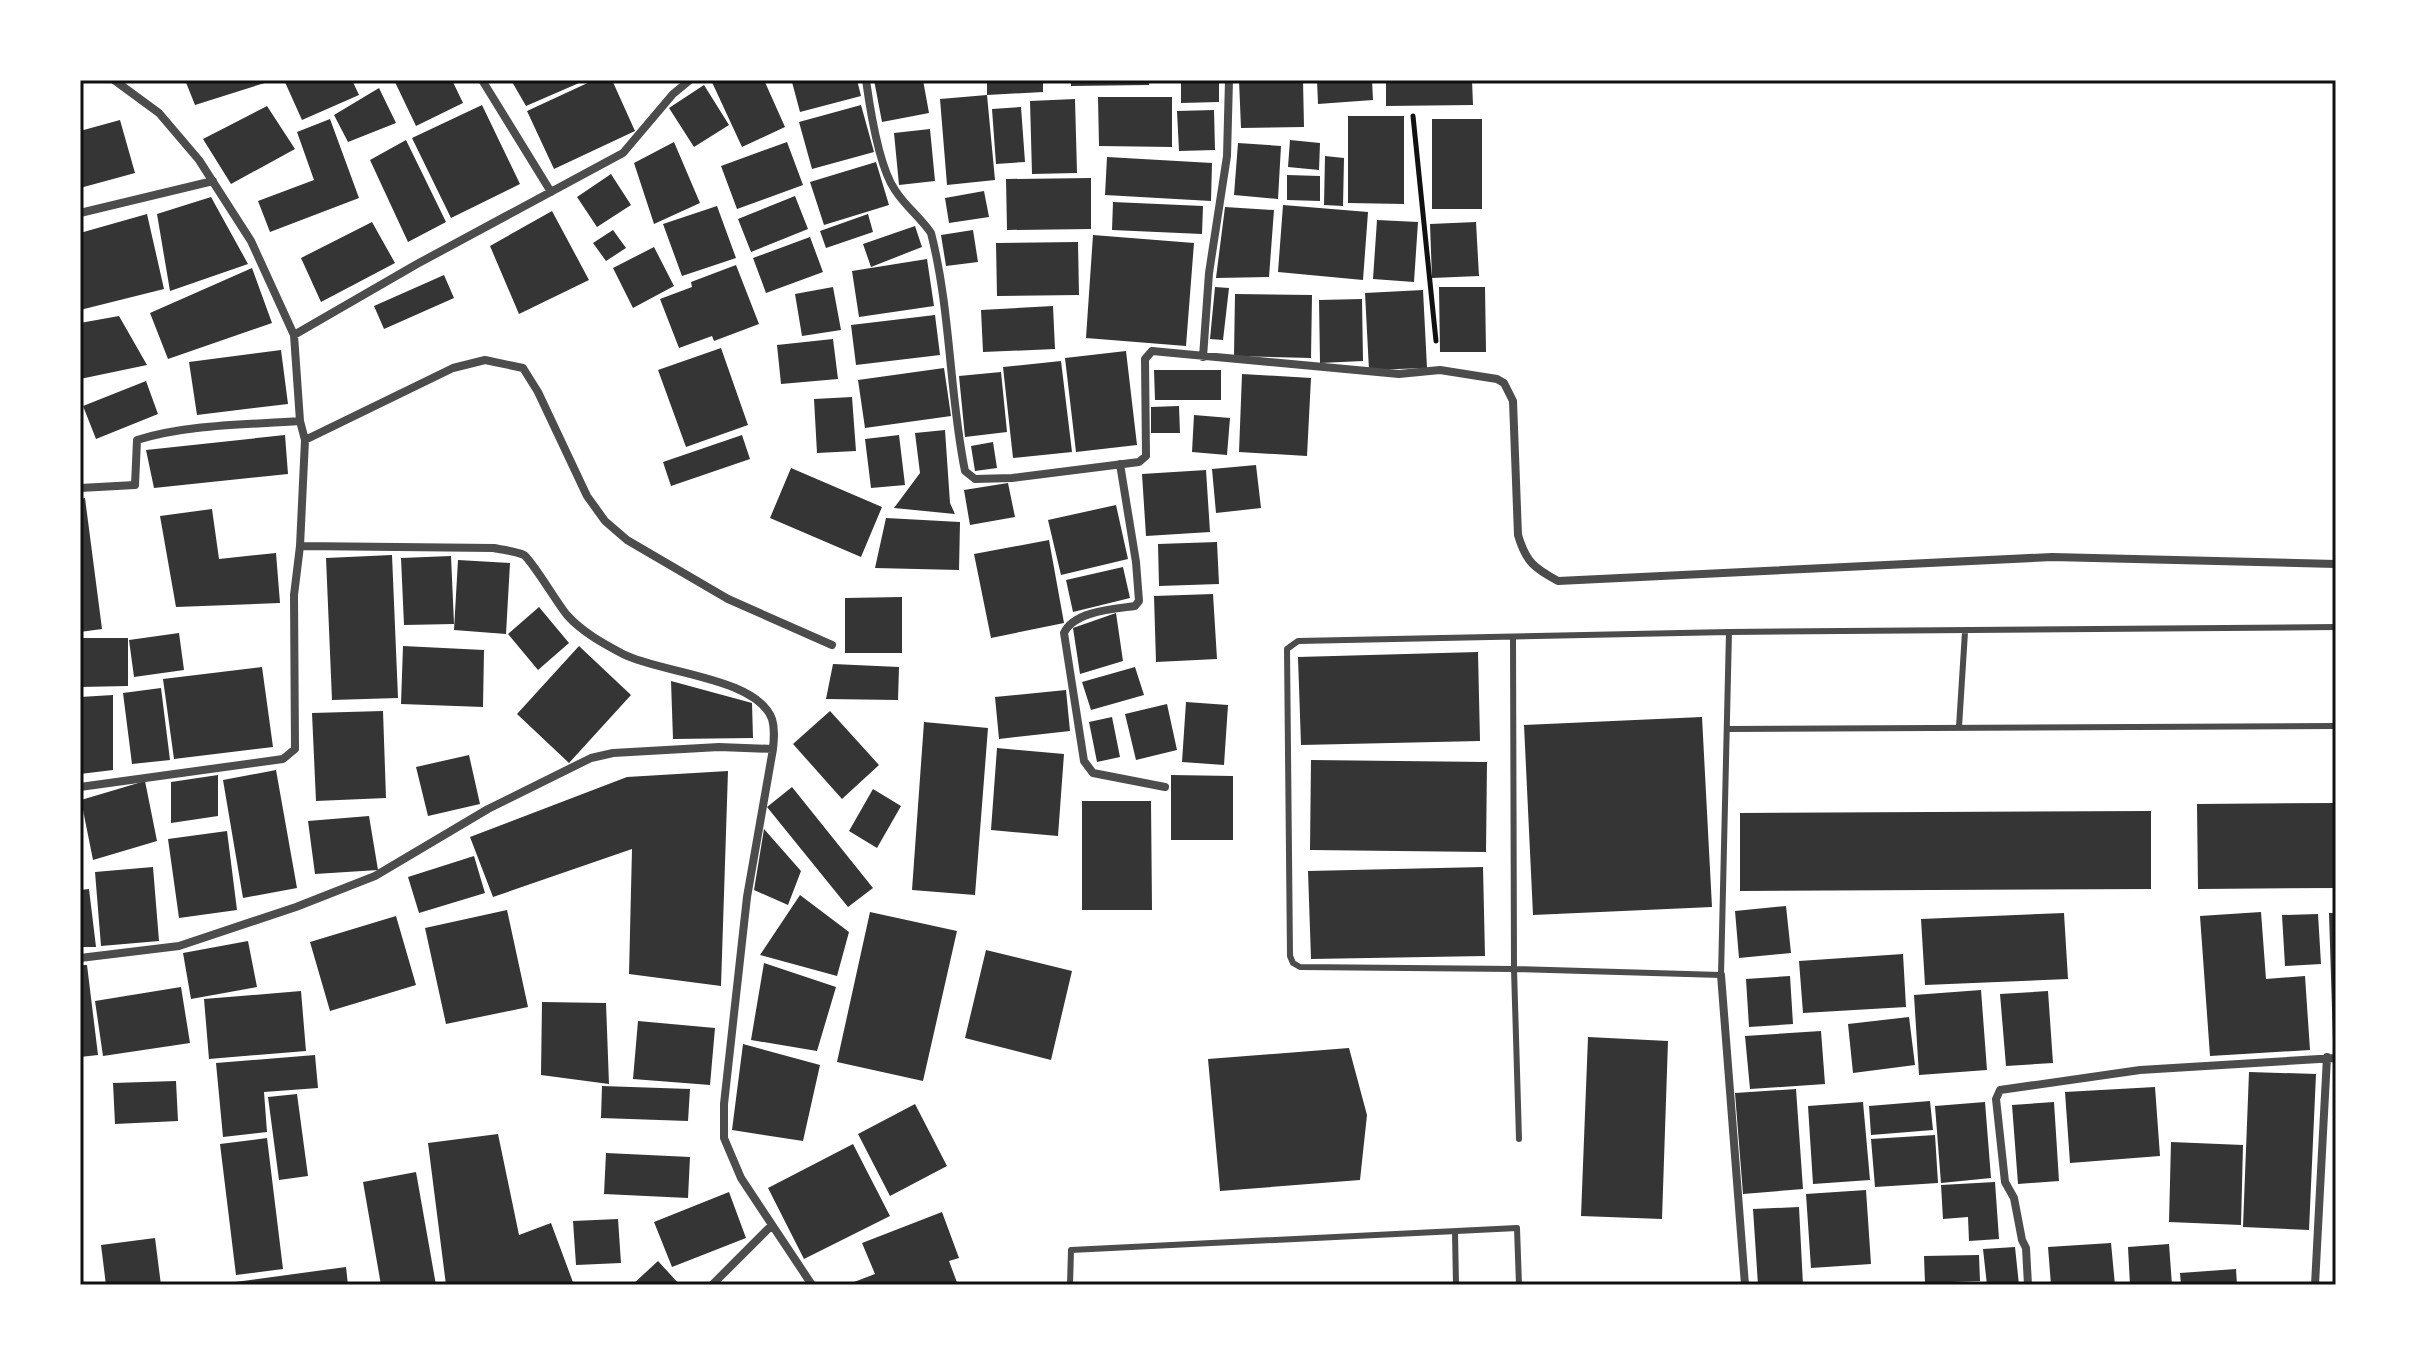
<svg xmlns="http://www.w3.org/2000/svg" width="2416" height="1365" font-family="'Nunito Sans',sans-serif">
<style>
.building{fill:#353535}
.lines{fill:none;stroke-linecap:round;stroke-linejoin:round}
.path{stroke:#111;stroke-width:5}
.service{stroke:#4c4c4c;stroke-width:6}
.minor{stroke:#4c4c4c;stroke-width:8}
.neatline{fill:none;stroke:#111;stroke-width:3}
</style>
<rect width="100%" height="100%" fill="#fff"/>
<!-- building -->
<path class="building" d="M185,80H271V81L195,105Z
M284,80H352L359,95L302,120Z
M394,80H452L463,103L416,126Z
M511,80H586L526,106Z
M594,80H612L635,131L554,169L527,111Z
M711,80H764L785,127L742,147Z
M799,80H857L861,96L800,112L792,82Z
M874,80H923L929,113L882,122Z
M987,80H1043V92L987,95Z
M1071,80H1149V85L1071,86Z
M1181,80H1219V102L1181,103Z
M1239,80H1303L1304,127L1241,128Z
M1317,80H1372L1373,100L1318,104Z
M1386,80H1472L1473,105L1386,106Z
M704,85L729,125L694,147L669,108Z
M379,88L396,123L348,142L334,115Z
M987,95L995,180L947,185L940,99Z
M1098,97H1172V147L1099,146Z
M1075,99L1077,173L1032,174L1030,101Z
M482,105L520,184L451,218L412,138Z
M861,105L874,152L812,169L799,122Z
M267,106L295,149L231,184L203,139Z
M1021,107L1025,162L996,164L992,109Z
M1214,110L1215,150L1179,151L1177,111Z
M1348,116H1404V204L1348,203Z
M330,119L359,198L270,232L258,201L314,180L297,132Z
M1432,119H1482V209H1432Z
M120,120L135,173L80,188V131Z
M930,129L935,181L899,185L894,133Z
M406,140L446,222L408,242L370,160Z
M1290,140L1320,143L1319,170L1288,167Z
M674,142L700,203L654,224L634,163Z
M787,142L803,185L737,209L721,166Z
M1238,143L1281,146L1278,199L1234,195Z
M1325,156L1344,158L1343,206L1324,205Z
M1107,157L1212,163L1211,201L1105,195Z
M876,162L889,205L824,225L810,182Z
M611,174L631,205L597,227L577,197Z
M1287,175L1320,176V201L1287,200Z
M1091,178V229L1007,230L1006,179Z
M984,191L989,217L949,223L945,198Z
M795,196L808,229L751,252L738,219Z
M211,197L248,264L170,291L157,214Z
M1113,202L1203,206L1202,234L1112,230Z
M1283,205L1368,212L1363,280L1278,272Z
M717,206L736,258L682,276L663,224Z
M1225,207L1274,210L1269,277L1216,278Z
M552,211L589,280L519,314L490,246Z
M147,214L164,289L80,310V233Z
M868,214L873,232L826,248L820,231Z
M1377,220L1418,222L1414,282L1373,279Z
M372,222L395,263L321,302L301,258Z
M1476,222L1479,276L1432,278L1430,224Z
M915,226L922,247L871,267L863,244Z
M613,230L626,248L606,261L593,243Z
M973,230L978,262L946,266L941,235Z
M1093,235L1194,243L1186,346L1086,338Z
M810,237L823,272L766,293L753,258Z
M1078,242L1079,295L997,296L996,243Z
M654,247L674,286L633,308L613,268Z
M927,259L934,306L859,317L852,271Z
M736,265L759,324L714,341L712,336L679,348L660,299L692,287L691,282Z
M252,268L272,323L168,359L150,313Z
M444,275L454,298L384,329L374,306Z
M833,287L841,330L802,336L795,294Z
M1215,287L1229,288L1223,340L1210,339Z
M1439,287H1485L1486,352H1440Z
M1423,290L1427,368L1369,370L1365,293Z
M1235,294L1312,295L1311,358L1234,356Z
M1362,299L1363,361L1320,363L1319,300Z
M1053,306L1055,349L983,352L981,310Z
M935,315L940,355L856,365L851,325Z
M119,316L147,365L80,379V323Z
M833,339L838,379L781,384L777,345Z
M721,348L748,425L686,447L658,370Z
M281,350L288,404L197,415L189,362Z
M1126,351L1137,445L1076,452L1065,358Z
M1061,361L1072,452L1013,458L1003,367Z
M944,368L951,416L865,428L858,380Z
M1154,370H1221V400H1155Z
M1001,372L1007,432L965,437L959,376Z
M1242,374L1311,378L1307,456L1239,452Z
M146,381L158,414L96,439L83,406Z
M852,397L856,451L817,453L814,399Z
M1179,406L1180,433H1151V407Z
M1194,415L1230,418L1227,455L1192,452Z
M945,430L950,503L955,514L894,508L920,473L915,433Z
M285,435L288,474L154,488L146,450Z
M742,435L750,459L671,486L663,462Z
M899,435L905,485L871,488L865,439Z
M993,442L997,468L975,471L971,446Z
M1256,465L1261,508L1216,513L1212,469Z
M791,468L882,507L861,557L770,518Z
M1206,470L1210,532L1146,536L1142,474Z
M1008,483L1015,517L970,525L964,490Z
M85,498L102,629L80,632V499Z
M1116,505L1128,559L1061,575L1048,520Z
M212,509L219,559L276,553L280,603L176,607L160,516Z
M886,518L960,522L959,570L875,568Z
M1049,540L1064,623L991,638L974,554Z
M1217,542L1219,584L1159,586L1158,544Z
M392,555L398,698L332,700L326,558Z
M451,556L454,624L404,625L401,558Z
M458,560L510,563L506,634L454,630Z
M1123,567L1130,598L1073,612L1066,580Z
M1213,594L1217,659L1156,662L1154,596Z
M902,597V653H845V598Z
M539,607L569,643L538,670L508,634Z
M1116,613L1123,661L1080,674L1073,628Z
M179,633L184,670L134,677L129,640Z
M80,638H128V686L80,687Z
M403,646L484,650L483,707L401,704Z
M579,646L631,695L569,763L517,714Z
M1478,652L1480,741L1301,745L1298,657Z
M833,664L899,667L898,700L826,699Z
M262,667L273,747L174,759L163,679Z
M1135,667L1144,695L1091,710L1082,682Z
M671,681L752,703L753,738L673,739Z
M161,688L170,760L132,764L123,693Z
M1066,690L1070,731L999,739L995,697Z
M113,695V770L80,774V697Z
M1186,702L1228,705L1224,765L1182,762Z
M1167,704L1177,750L1136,760L1125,714Z
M383,711L386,798L316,801L312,713Z
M830,711L879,765L842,799L793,744Z
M1112,717L1120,757L1097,762L1089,722Z
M1702,717L1712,907L1533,915L1524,725Z
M924,722L988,728L975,895L912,890Z
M997,748L1064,754L1058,836L991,830Z
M469,755L480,804L428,816L416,767Z
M1311,760L1487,762L1486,852L1310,850Z
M276,770L297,888L243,898L223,780Z
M728,771L721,986L629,974L632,849L493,897L470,837L627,777Z
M218,775V816L171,823V782Z
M1171,775L1233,776V840H1171Z
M145,781L157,841L93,860L81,800Z
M792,787L873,888L848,907L767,807Z
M873,789L901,806L877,848L849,831Z
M1082,801H1151L1152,910H1082Z
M2336,803V888L2198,889L2197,804Z
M2151,811V889L1740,891V813Z
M369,816L378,870L315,874L308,821Z
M764,829L801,871L788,905L754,890Z
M227,831L237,910L179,918L168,839Z
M474,856L485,893L419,913L408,877Z
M153,867L159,941L101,946L95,872Z
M1483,867L1485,956L1311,959L1308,871Z
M89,889L96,947H80V890Z
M800,895L849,932L837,976L760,955Z
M1786,906L1791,953L1739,958L1735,911Z
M507,910L528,1007L446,1024L425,928Z
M870,912L957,931L923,1081L837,1062Z
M2261,912L2266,979L2305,976L2310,1050L2210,1056L2200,916Z
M2064,913L2068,979L1925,985L1921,919Z
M2329,913H2336V1040H2333Z
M2318,914L2321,964L2285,966L2282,915Z
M396,916L416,985L330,1011L310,942Z
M248,941L257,987L191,999L183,953Z
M986,950L1072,971L1051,1060L965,1038Z
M1903,954L1906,1007L1803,1013L1799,961Z
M764,963L836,987L817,1051L751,1040Z
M80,965H87L98,1055L80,1057Z
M1790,976L1793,1024L1749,1027L1746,979Z
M181,987L190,1043L103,1056L95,1001Z
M1981,990L1987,1070L1919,1075L1914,995Z
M301,991L306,1051L209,1059L204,999Z
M2048,991L2053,1063L2006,1066L2000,994Z
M542,1002L606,1003L609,1084L541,1075Z
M1909,1017L1915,1065L1853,1073L1848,1024Z
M638,1021L715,1028L710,1085L633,1079Z
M1821,1031L1825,1084L1750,1089L1745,1036Z
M1588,1037L1668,1041L1662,1219L1581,1216Z
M743,1044L820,1065L803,1141L732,1130Z
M1349,1048L1367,1115L1360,1180L1220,1191L1208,1059Z
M315,1055L318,1088L264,1092L267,1132L223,1137L216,1063Z
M2249,1072L2316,1074L2309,1230L2243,1227Z
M176,1081L178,1121L115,1124L113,1083Z
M602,1086L690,1089L688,1121L601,1118Z
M2155,1087L2160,1156L2070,1163L2065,1092Z
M1796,1089L1803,1189L1743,1194L1735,1093Z
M297,1094L308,1176L279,1180L268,1097Z
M1930,1101L1933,1130L1871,1135L1869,1106Z
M1863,1102L1870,1180L1813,1184L1808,1106Z
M1985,1102L1991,1178L1941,1183L1935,1106Z
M2054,1102L2059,1181L2018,1184L2012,1105Z
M915,1104L947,1166L890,1196L858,1134Z
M498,1134L519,1235L551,1223L574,1285H446L428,1143Z
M1935,1135L1938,1183L1875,1187L1871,1139Z
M267,1138L283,1269L236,1275L220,1144Z
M2171,1142L2243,1145L2241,1225L2169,1222Z
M853,1144L890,1216L804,1259L768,1188Z
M606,1153L690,1157L688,1198L604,1194Z
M416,1172L436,1285H381L363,1182Z
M1995,1182L1999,1239L1969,1241L1968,1217L1943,1219L1941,1185Z
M1866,1190L1871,1264L1811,1268L1806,1194Z
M729,1192L746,1238L672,1267L654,1222Z
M1799,1207L1803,1285H1758L1753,1209Z
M942,1212L959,1258L949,1261L958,1285H855L854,1282L875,1274L862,1243Z
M618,1219L621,1263L576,1265L573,1221Z
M155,1238L161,1285H106L101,1245Z
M2111,1243L2115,1285H2051L2048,1247Z
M2169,1244L2172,1285H2130L2128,1247Z
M2015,1247L2019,1285H1987L1983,1249Z
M1979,1255L1980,1281L1925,1283L1924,1256Z
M658,1261L680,1285H632Z
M346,1267L348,1285H235V1282Z
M2236,1269L2237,1285H2181L2180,1273Z"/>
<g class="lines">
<!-- path -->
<path class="path" d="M1413,116L1436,341"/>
<!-- service -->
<path class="service" d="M1513,637L1514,969L1300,967L1293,963L1290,956L1287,649L1298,641L1729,632
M1959,727L1965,632
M1727,729L2336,726
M1519,1139L1514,969L1721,975L1729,632L2336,627
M1455,1232L1456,1285
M1070,1285L1071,1250L1517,1228L1519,1285"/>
<!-- minor -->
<path class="minor" d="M482,80L551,192
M866,80C870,109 879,167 895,190C905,206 920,217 931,233C951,311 949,393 965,471L975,479L1012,478L1139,462L1146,456L1145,359L1152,351L1399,374L1440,370L1497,379L1504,383L1513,401L1518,535C1526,562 1534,568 1558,581L2052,557L2336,564
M80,213L213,181
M294,335L417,264L623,153L673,94L690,80
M1203,357L1209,273L1227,156L1229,80
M305,440L453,368L485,360L523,368L538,392L587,496L605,521L627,540L728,599L832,645
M1120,464L1136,562L1139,601L1135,606C1114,609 1074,611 1064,633L1084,761L1093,773L1165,787
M80,488L135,485L137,440C189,424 246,425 300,421
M300,546L494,548C502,550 516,551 524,555C533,562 557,603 567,615C582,632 604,644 623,654C659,673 757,677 772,719C775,729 774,739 773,749L747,897L724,1104V1138L741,1178L812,1285
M80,787L283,759L295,749L294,595L300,546L305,440L300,421L294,335L251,241L199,160L159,113L114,80
M80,958L179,946L296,907L375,876L488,809L591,758L613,753L719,747L773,749
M1721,975L1745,1285
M712,1285L772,1225
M2028,1285L2026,1248L2022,1240L2014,1198L2005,1182L1996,1099L2000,1090L2140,1070L2336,1058
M2315,1285L2327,1057"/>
</g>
<!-- border -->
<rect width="2416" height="1365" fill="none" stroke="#ffffff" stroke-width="164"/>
<rect x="82" y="82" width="2252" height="1201" class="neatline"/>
</svg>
